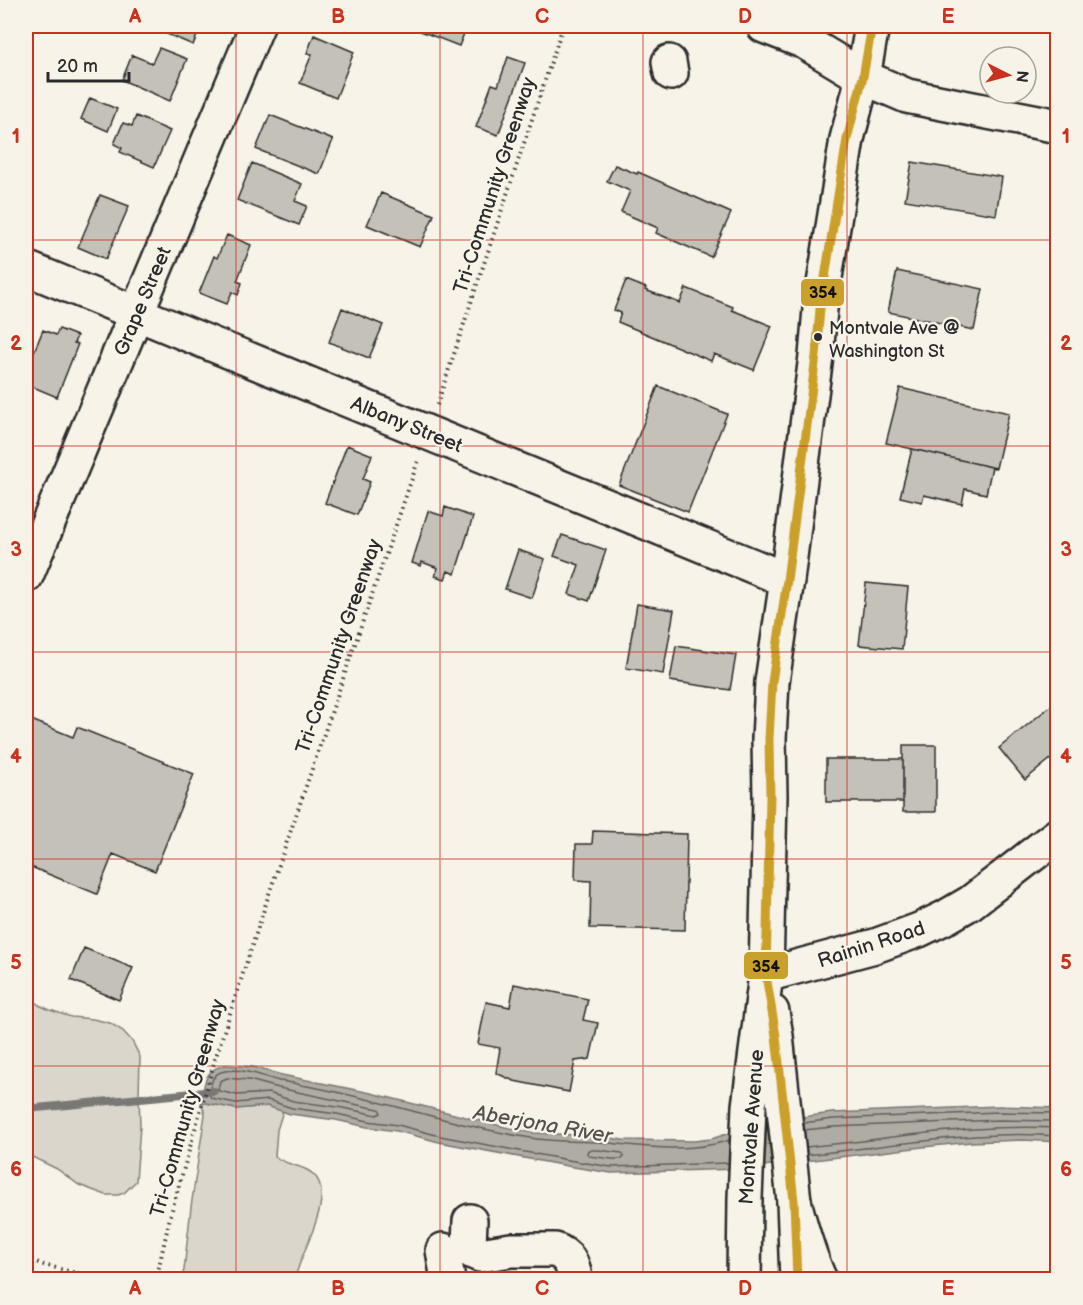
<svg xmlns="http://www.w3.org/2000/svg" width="1083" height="1305" font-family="'Balsamiq Sans',sans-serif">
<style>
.green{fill:#dad6cc;stroke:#82807c;stroke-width:1.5}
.water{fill:#afaca4;stroke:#7a7874;stroke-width:1.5}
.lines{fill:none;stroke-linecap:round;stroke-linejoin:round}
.shore{stroke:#605f5b;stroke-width:1.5}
.stream{stroke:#7a7874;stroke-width:8}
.building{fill:#c4c1b9;stroke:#2b2b2b;stroke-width:1.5}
.minor-casing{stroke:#2b2b2b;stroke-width:38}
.major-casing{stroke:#2b2b2b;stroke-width:38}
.highway-casing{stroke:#2b2b2b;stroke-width:38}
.path{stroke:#2b2b2b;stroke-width:4;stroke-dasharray:1.5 4.5;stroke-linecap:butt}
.minor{stroke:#f7f3e8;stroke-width:33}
.major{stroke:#f7f3e8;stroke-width:33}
.highway{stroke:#f7f3e8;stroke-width:33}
.bus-1-casing{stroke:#f7f3e8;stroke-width:14}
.bus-1{stroke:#caa02c;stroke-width:9}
.grid{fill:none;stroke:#c8321e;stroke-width:1.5;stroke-opacity:0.55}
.bus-dot{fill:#2b2b2b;stroke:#f7f3e8;stroke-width:2}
.labels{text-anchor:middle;stroke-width:4.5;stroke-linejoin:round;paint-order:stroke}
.bus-label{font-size:18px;fill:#2b2b2b;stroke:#f7f3e8;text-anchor:start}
.street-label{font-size:20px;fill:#2b2b2b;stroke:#f7f3e8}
.water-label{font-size:21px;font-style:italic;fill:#53524f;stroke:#f7f3e8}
.line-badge{stroke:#f7f3e8;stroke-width:2}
.pale-badge-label{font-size:16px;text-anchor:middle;font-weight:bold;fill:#111}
.neatline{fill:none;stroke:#c8321e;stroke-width:2}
.grid-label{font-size:20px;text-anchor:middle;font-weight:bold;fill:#c8321e}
</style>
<rect width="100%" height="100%" fill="#f7f3e8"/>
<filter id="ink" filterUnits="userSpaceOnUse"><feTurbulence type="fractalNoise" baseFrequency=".0167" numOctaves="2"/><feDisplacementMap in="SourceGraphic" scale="12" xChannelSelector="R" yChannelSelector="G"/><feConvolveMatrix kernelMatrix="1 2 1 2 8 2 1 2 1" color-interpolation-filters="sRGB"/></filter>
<g filter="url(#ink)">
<!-- green -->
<path class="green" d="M26,993L39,1005L50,1010L71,1017L93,1019L110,1023L123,1031L132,1041L140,1057L139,1095L140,1126L136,1181L124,1193L118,1195H106L79,1185L57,1169L26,1154Z
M201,1102L236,1109L267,1106L283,1111L277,1130L275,1156C285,1166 302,1164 313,1174C338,1195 299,1254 295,1279L181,1280L184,1270L191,1207L205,1114Z"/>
<!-- water -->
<path class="water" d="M225,1065L252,1067L282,1075L371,1093L505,1127L534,1133L599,1136L623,1140L694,1141L711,1139L743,1129L796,1118L832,1113L999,1106L1057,1108L1058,1142L1023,1140L971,1142L923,1147L738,1169L611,1173L567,1166L439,1142L397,1131L367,1127L336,1120L290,1114L267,1106L236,1109L201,1102C205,1083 203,1070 225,1065Z"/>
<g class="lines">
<!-- shore -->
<path class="shore" d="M227,1078L249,1080L279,1088L368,1107L379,1109L381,1113L377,1115L338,1107L293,1101L269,1093L237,1095L219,1091L218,1089L220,1081Z
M804,1123L833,1119L999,1112L1058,1113
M804,1130L833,1127L999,1120L1058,1121
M806,1147C832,1144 858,1142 884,1138C942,1131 999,1125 1058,1128
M588,1150H598L622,1153L624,1157L622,1159H612L589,1156L587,1153Z
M807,1155C832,1152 856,1149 881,1146C940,1139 998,1131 1058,1136
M728,1163L611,1167L568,1160L440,1136L398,1125L368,1121L337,1114L292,1108L268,1100L236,1103L211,1098L209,1094C211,1083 212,1073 225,1071C244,1068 261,1076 279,1081C286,1082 294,1083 301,1085C379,1098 453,1126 531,1138C553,1142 576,1141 599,1142C642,1146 687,1154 730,1140"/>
<!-- stream -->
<path class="stream" d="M26,1109L214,1091"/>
</g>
<!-- building -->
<path class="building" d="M154,26H201L193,45L153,28Z
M417,26H467L459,46L415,29Z
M314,35L354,52L336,98L300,83L312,54L307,53Z
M159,48L187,59L170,101L122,80L132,55L152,63Z
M508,57L525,63L498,135L476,127L492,84L498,86Z
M90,98L117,109L108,131L81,119Z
M270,115L333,140L319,174L256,149Z
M136,116L170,131L154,167L120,152L122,148L114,144L123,123L132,126Z
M912,162L1002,177L996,215L905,200Z
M252,163L302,184L295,201L307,206L299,225L237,200Z
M615,165L637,174L638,172L731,213L711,257L656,233L658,228L621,212L630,191L607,181Z
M381,193L434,215L420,247L367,225Z
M100,195L129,206L106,259L78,247Z
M227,235L251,245L237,281L242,283L238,295L232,292L227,304L199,293L214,256L217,258Z
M897,271L983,289L974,330L888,312Z
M626,280L646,288L645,290L680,303L686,288L733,307L732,310L772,326L754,370L714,354L711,361L618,322L621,313L614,310Z
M342,308L383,325L369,358L329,342Z
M59,329L77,336L74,343L78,344L57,397L26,384V371L43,330L56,335Z
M658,386L727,414L688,512L619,485Z
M900,388L1009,413L996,468L886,443Z
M347,445L372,455L363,479L370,482L357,515L325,503Z
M912,449L992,467L986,494L965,489L962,504L924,495L922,502L900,497Z
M445,507L473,517L455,574L448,571L445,579L435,576L438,568L422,562L421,566L412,563L428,511L443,516Z
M562,535L606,550L589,601L569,594L579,565L554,556Z
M518,550L545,559L532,598L505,589Z
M866,583L908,587L902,649L859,645Z
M637,604L674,610L663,674L626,668Z
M676,646L736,655L730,690L670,681Z
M1058,700V753L1025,780L999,748Z
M29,719L73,737L77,727L194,774L155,871L113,854L97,894L26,865V728Z
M903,745H936V812H903Z
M826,759H903V802H826Z
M593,831L687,834L685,930L590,928L591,881L575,880L576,844H592Z
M84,948L133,968L119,1000L71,980Z
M514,984L588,999L583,1020L598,1023L590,1059L575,1061L569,1092L514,1081L496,1073L500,1048L478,1044L486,1002L510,1007Z"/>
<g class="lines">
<!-- minor casing -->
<g class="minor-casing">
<path id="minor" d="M669,62L671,73
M26,268L787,580
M26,576L257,26
M766,975L875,946L919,930L946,917L970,903L1058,835
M470,1221L469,1245L473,1252L480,1255L511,1250H555C569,1255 574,1266 575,1280
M443,1250L448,1280"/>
</g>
<!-- major casing -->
<g class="major-casing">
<path id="major" d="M764,26L805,42L863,77L907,96L1058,126
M772,1012L776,1036L794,1201L797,1280
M744,1280L745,1198L749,1106L766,975L770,796L769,739L772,682L787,580L816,356L820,309L847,139L863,77L872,26"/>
</g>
<!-- highway casing -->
<g class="highway-casing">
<path id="highway" d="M794,1201C801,1228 808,1254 820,1280"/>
</g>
<!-- path -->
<path class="path" d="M437,405L563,26
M26,1258L44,1265L105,1280
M156,1280L170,1217L216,1056L271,888L418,461"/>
<!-- minor -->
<use href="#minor" class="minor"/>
<!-- major -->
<use href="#major" class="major"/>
<!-- highway -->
<use href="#highway" class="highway"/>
<!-- bus-1 casing -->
<g class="bus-1-casing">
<path id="bus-1" d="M797,1280L794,1201L776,1036L766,975L770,796L769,739L772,682L787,580L816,356L820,309L847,139L863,77L872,26"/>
</g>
<!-- bus-1 -->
<use href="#bus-1" class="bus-1"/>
</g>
</g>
<!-- grid -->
<path class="grid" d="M236,26V1280M440,26V1280M643,26V1280M847,26V1280M26,240H1058M26,446H1058M26,652H1058M26,859H1058M26,1066H1058"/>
<!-- markers -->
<circle class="bus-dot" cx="818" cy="337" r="5"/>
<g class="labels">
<!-- bus labels -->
<g class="bus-label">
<text x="829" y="334">Montvale Ave @<tspan x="829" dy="23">Washington St</tspan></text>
</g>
<!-- street labels -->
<g class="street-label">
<text transform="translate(494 185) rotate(-72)" y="7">Tri-Community Greenway</text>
<text transform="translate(142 301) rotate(-67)" y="7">Grape Street</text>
<text transform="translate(407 424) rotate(22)" y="7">Albany Street</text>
<text transform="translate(338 646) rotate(-71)" y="7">Tri-Community Greenway</text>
<text transform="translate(871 944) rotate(-18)" y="7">Rainin Road</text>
<text transform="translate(187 1108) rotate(-74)" y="7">Tri-Community Greenway</text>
<text transform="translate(751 1127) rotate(-86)" y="7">Montvale Avenue</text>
</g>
<!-- water labels -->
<g class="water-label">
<text transform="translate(543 1124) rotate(10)" y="7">Aberjona River</text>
</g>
</g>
<g class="line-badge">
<rect x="800" y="278" width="45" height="29" rx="6" fill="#caa02c"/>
<rect x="743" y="951" width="46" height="29" rx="6" fill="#caa02c"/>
</g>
<g class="pale-badge-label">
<text x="823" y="298">354</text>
<text x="766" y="972">354</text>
</g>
<!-- margin -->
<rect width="1083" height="1305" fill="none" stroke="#f7f3e8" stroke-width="66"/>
<!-- north arrow -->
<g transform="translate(1008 75) rotate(96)"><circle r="28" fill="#f7f3e8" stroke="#a5a39c" stroke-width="1.5"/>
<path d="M0-4.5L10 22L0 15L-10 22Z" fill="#c8321e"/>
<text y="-9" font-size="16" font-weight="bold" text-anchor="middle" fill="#2b2b2b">N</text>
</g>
<!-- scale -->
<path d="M48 72v9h81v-9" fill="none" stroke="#2b2b2b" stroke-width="3"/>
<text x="57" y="72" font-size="18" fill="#2b2b2b" stroke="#f7f3e8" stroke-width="4.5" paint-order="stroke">20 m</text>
<rect x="33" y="33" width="1017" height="1239" class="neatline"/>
<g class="grid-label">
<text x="135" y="23">A</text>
<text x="338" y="23">B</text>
<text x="542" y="23">C</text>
<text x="745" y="23">D</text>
<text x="948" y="23">E</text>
<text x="16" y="143">1</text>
<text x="1066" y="143">1</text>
<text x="16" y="350">2</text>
<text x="1066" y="350">2</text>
<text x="16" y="556">3</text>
<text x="1066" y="556">3</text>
<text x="16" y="763">4</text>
<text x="1066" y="763">4</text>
<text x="16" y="969">5</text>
<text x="1066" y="969">5</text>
<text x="16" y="1176">6</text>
<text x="1066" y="1176">6</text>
<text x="135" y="1295">A</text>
<text x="338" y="1295">B</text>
<text x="542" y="1295">C</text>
<text x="745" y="1295">D</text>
<text x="948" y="1295">E</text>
</g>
</svg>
